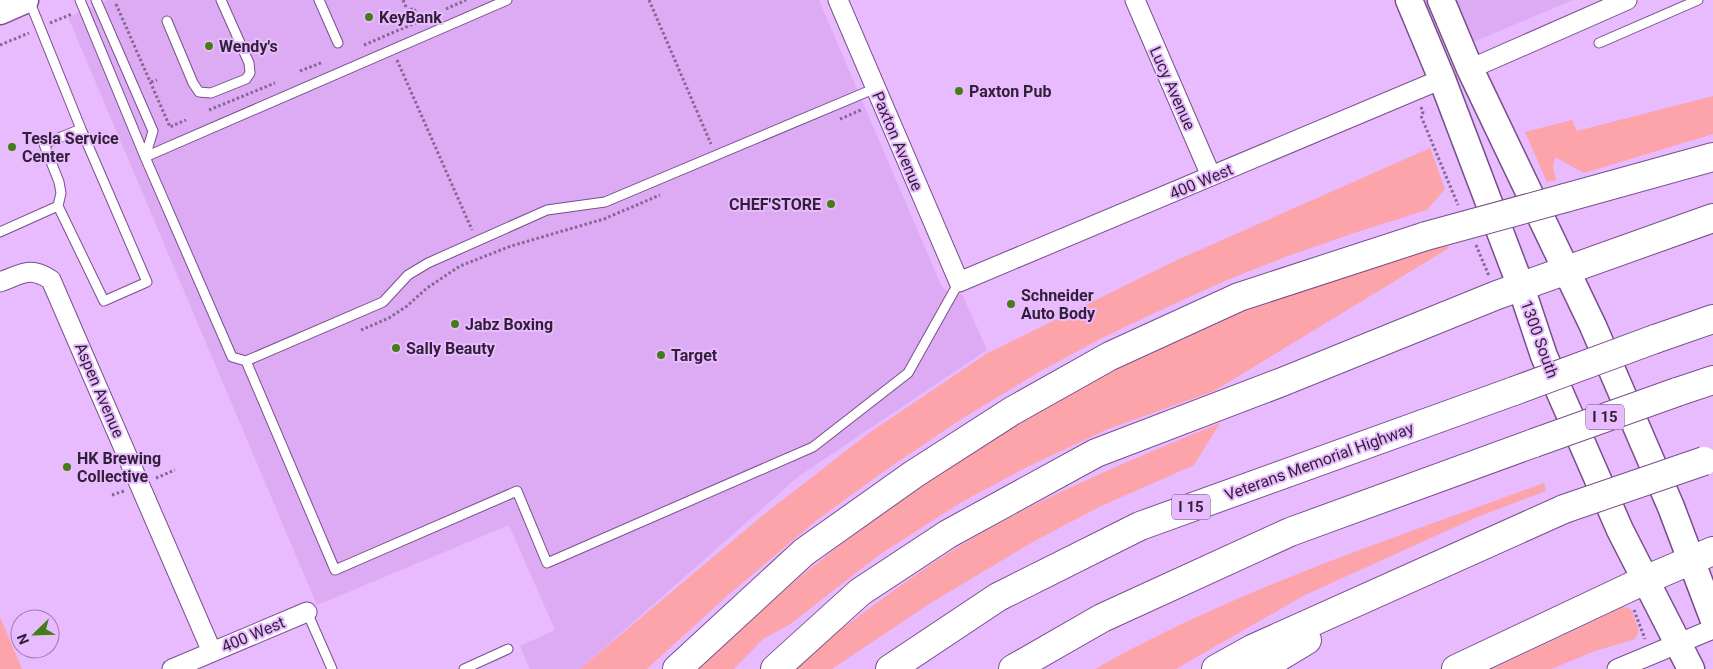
<svg xmlns="http://www.w3.org/2000/svg" width="1713" height="669" font-family="Roboto,sans-serif">
<style>
.built{fill:#dcabf3}
.green{fill:#fca4aa}
.lines{fill:none;stroke-linecap:round;stroke-linejoin:round}
.service-casing{stroke:#784f8b;stroke-width:11}
.minor-casing{stroke:#784f8b;stroke-width:21}
.secondary-casing{stroke:#784f8b;stroke-width:29}
.motorway-casing{stroke:#784f8b;stroke-width:30}
.path{stroke:#846692;stroke-width:3;stroke-dasharray:2.5 2.5;stroke-linecap:butt}
.service{stroke:#fff;stroke-width:9}
.minor{stroke:#fff;stroke-width:19}
.secondary{stroke:#fff;stroke-width:26}
.motorway{stroke:#fff;stroke-width:28}
.motorway-bridge-casing{stroke:#784f8b;stroke-width:30;stroke-linecap:butt}
.motorway-bridge{stroke:#fff;stroke-width:28}
.poi-dot{fill:#447d16;stroke:#e8bafe;stroke-width:2}
.labels{text-anchor:middle;stroke-width:4;stroke-linejoin:round;paint-order:stroke}
.shield{fill:#e8bafe;stroke:#684e73;stroke-width:1}
.shield-label{font-size:15px;font-weight:bold;fill:#311f38}
.poi-label{font-size:16px;font-weight:bold;fill:#311f38;stroke:#e8bafe;text-anchor:start}
.street-label{font-size:16px;fill:#311f38;stroke:#e8bafe}
</style>
<rect width="100%" height="100%" fill="#e8bafe"/>
<!-- built -->
<path class="built" d="M108,0H819L941,285L946,291L951,294L957,295L962,294L987,350L799,476L580,669H530L520,646L555,630L509,525L317,605L68,17Z
M1455,0H1573L1471,43Z"/>
<!-- green -->
<path class="green" d="M1713,96V134L1584,173L1555,157L1553,168L1556,180L1547,182L1525,132L1572,120L1577,131Z
M1430,148L1445,189L1427,210L1357,232L1288,256L1227,280L1165,308L1102,338L1039,372L963,418L887,469L817,520L728,595L647,669H580L762,516L869,433L986,354L1177,260Z
M1442,241L1449,248L1214,391L1108,429L1027,467L960,503L879,555L789,625L763,639L734,669H697C742,628 787,586 835,549C938,471 1048,399 1164,345C1210,323 1258,303 1305,286C1350,269 1397,256 1442,241Z
M1220,423L1194,465L1099,507L1031,543L929,604L832,669H792C816,648 841,629 867,610C901,585 936,560 973,538C1052,492 1136,458 1220,423Z
M1544,483L1546,491L1477,517L1303,596L1176,669H1095C1236,589 1392,539 1544,483Z
M1623,607L1631,609L1639,631L1635,639L1595,651L1551,669H1492Z
M0,617L22,669H0Z"/>
<g class="lines">
<!-- service casing -->
<g class="service-casing">
<path id="service" d="M29,0L81,129L44,144L59,182L61,193L58,206L104,301L147,282L81,129
M80,0L145,157L232,357L246,361L383,302L408,275L428,263L547,210L605,202L876,88
M96,0L153,131L145,157
M319,0L338,43
M167,21L193,83L199,92L211,93L246,79L250,73L249,63L221,0
M1599,43L1698,0
M145,157L507,0
M0,232L58,206
M246,361L335,570L517,491L547,563L813,447L908,373L959,282
M307,612L332,669
M464,669L508,649"/>
</g>
<!-- minor casing -->
<g class="minor-casing">
<path id="minor" d="M838,0L959,282L1442,79
M1135,0L1211,176
M1470,69L1627,0
M0,282C22,274 30,266 51,280L212,652
M172,669L307,612
M1617,669L1713,629"/>
</g>
<!-- secondary casing -->
<g class="secondary-casing">
<path id="secondary" d="M1409,0L1442,79L1521,287L1544,356L1620,530L1691,669
M1441,0L1470,69L1593,326L1671,507L1713,618
M0,11L25,0"/>
</g>
<!-- motorway casing -->
<g class="motorway-casing">
<path id="motorway" d="M1565,198L1713,157
M1655,339L1713,319
M1677,392L1713,380
M677,669L804,552L914,474L1012,411L1110,356L1239,297L1426,236
M775,669L860,592L948,534L1096,453L1282,382L1497,295L1713,218
M890,669L998,597L1140,526L1514,391
M1013,669L1102,618L1290,532L1534,443
M1216,669L1252,649L1564,509
M1259,669L1307,640
M1456,669L1645,580L1713,551"/>
</g>
<!-- path -->
<path class="path" d="M403,0L408,11L414,8L419,21
M649,0L711,144
M116,4L170,127L186,120
M446,9L466,0
M50,23L72,14
M0,45L29,33
M364,45L427,18
M397,60L472,230
M300,71L323,62
M151,82L157,80
M1421,107L1423,112L1421,116L1458,205
M209,110L275,83
M840,119L861,110
M1476,245L1489,276
M361,330L389,318L407,306L427,288L460,266L511,246L604,219L660,195
M156,478L175,470
M112,495L124,491
M1634,610L1645,639"/>
<!-- service -->
<use href="#service" class="service"/>
<!-- minor -->
<use href="#minor" class="minor"/>
<!-- secondary -->
<use href="#secondary" class="secondary"/>
<!-- motorway -->
<use href="#motorway" class="motorway"/>
<!-- motorway-bridge casing -->
<g class="motorway-bridge-casing">
<path id="motorway-bridge" d="M1426,236L1565,198
M1514,391L1655,339
M1534,443L1677,392
M1564,509L1704,461"/>
</g>
<!-- motorway-bridge -->
<use href="#motorway-bridge" class="motorway-bridge"/>
</g>
<!-- markers -->
<g class="poi-dot">
<circle cx="369" cy="17" r="5"/>
<circle cx="209" cy="46" r="5"/>
<circle cx="959" cy="91" r="5"/>
<circle cx="12" cy="147" r="5"/>
<circle cx="831" cy="204" r="5"/>
<circle cx="1011" cy="304" r="5"/>
<circle cx="455" cy="324" r="5"/>
<circle cx="396" cy="348" r="5"/>
<circle cx="661" cy="355" r="5"/>
<circle cx="67" cy="467" r="5"/>
</g>
<g class="labels">
<!-- shield labels -->
<g class="shield">
<rect x="1586" y="404.5" width="38" height="25" rx="4"/>
<rect x="1172" y="494.5" width="38" height="25" rx="4"/>
</g>
<g class="shield-label">
<text x="1605" y="422">I 15</text>
<text x="1191" y="512">I 15</text>
</g>
<!-- poi labels -->
<g class="poi-label">
<text x="379" y="23">KeyBank</text>
<text x="219" y="52">Wendy's</text>
<text x="969" y="97">Paxton Pub</text>
<text x="22" y="144">Tesla Service<tspan x="22" dy="18">Center</tspan></text>
<text x="821" y="210" text-anchor="end">CHEF'STORE</text>
<text x="1021" y="301">Schneider<tspan x="1021" dy="18">Auto Body</tspan></text>
<text x="465" y="330">Jabz Boxing</text>
<text x="406" y="354">Sally Beauty</text>
<text x="671" y="361">Target</text>
<text x="77" y="464">HK Brewing<tspan x="77" dy="18">Collective</tspan></text>
</g>
<!-- street labels -->
<g class="street-label">
<text transform="translate(1173 88) rotate(66)" y="6">Lucy Avenue</text>
<text transform="translate(898 141) rotate(67)" y="6">Paxton Avenue</text>
<text transform="translate(1201 181) rotate(-23)" y="6">400 West</text>
<text transform="translate(1540 339) rotate(70)" y="6">1300 South</text>
<text transform="translate(100 390) rotate(67)" y="6">Aspen Avenue</text>
<text transform="translate(1319 461) rotate(-20)" y="6">Veterans Memorial Highway</text>
<text transform="translate(253 634) rotate(-23)" y="6">400 West</text>
</g>
</g>
<!-- north arrow -->
<g transform="translate(35 634) rotate(247)"><circle r="24" fill="#e8bafe" stroke="#9f7caf"/>
<path d="M0-4L9 19L0 12L-9 19Z" fill="#447d16"/>
<text y="-8" font-size="14" font-weight="bold" text-anchor="middle" fill="#311f38">N</text>
</g>
</svg>
